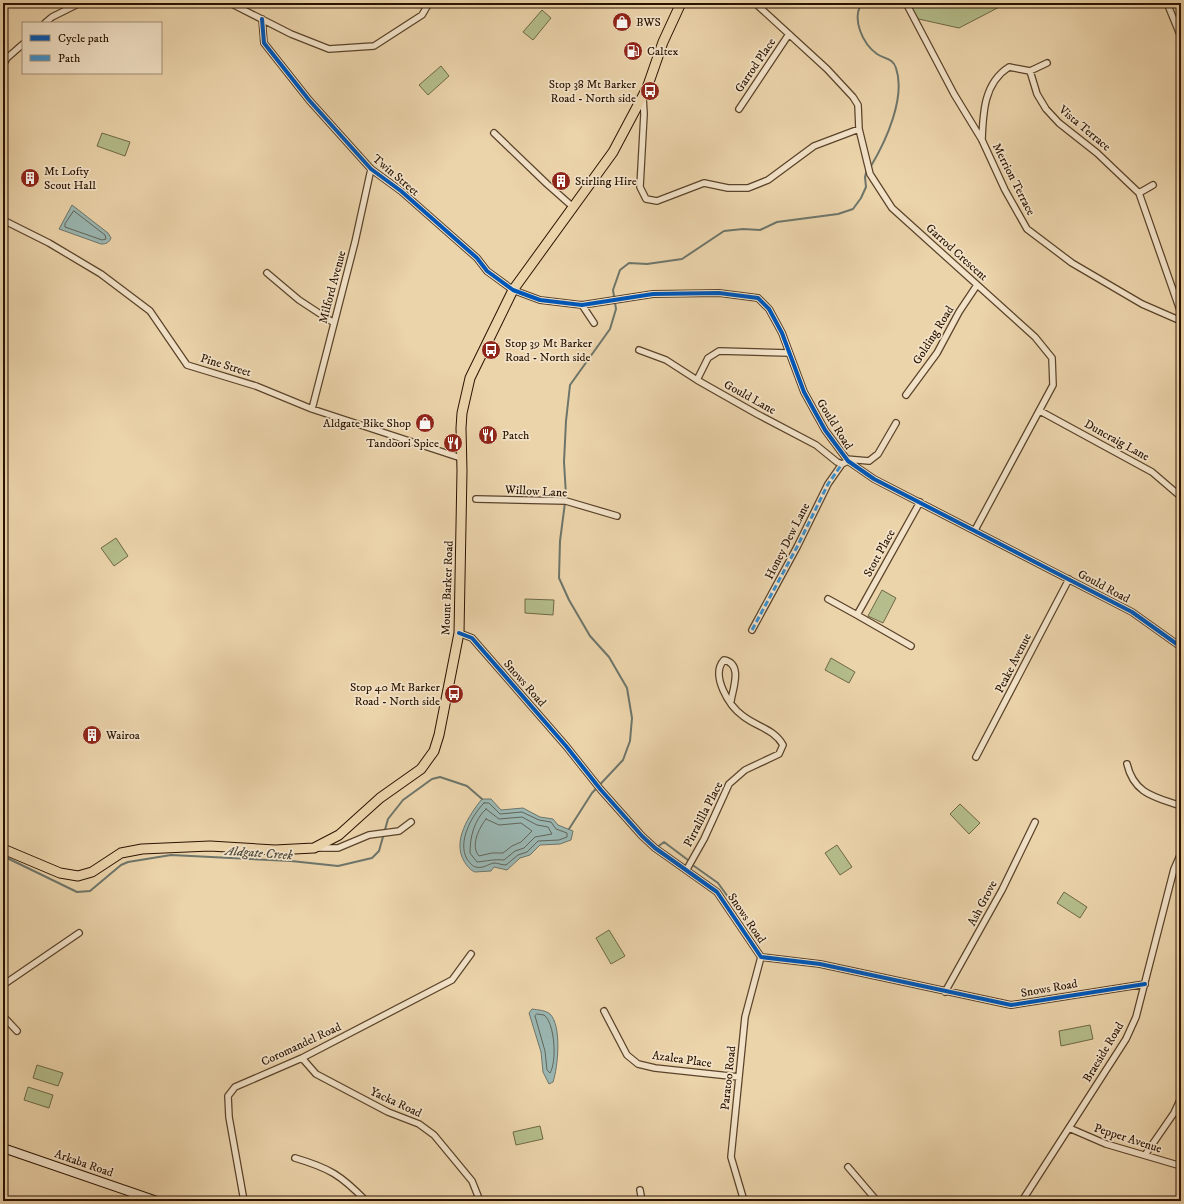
<svg xmlns="http://www.w3.org/2000/svg" width="1184" height="1204" font-family="'IM FELL DW Pica',serif">
<style>
.green{fill:#b4bd8b;stroke:#6e6846}
.water{fill:#9ab6b1;stroke:#6d756a}
.lines{fill:none;stroke-linecap:round;stroke-linejoin:round}
.shore{stroke:#626458;stroke-width:1}
.stream{stroke:#6d756a;stroke-width:2}
.street-casing{stroke:#5a432a;stroke-width:8}
.secondary-casing{stroke:#291300;stroke-width:10}
.primary-casing{stroke:#291300;stroke-width:11}
.street{stroke:#f2e2c8;stroke-width:5.5}
.secondary{stroke:#f2e2c8;stroke-width:8}
.primary{stroke:#ebd3aa;stroke-width:9}
.quiet{stroke:#3c92d0;stroke-width:3;stroke-dasharray:6 3;stroke-linecap:butt}
.cycleway-casing{stroke:#f2e2c8;stroke-width:6}
.cycleway{stroke:#0057b8;stroke-width:4}
.labels{text-anchor:middle;stroke-width:3.5;stroke-linejoin:round;paint-order:stroke}
.poi-label{font-size:12px;fill:#291300;stroke:#f2e2c8;text-anchor:start}
.street-label{font-size:12px;fill:#291300;stroke:#f2e2c8}
.water-label{font-size:13px;font-style:italic;fill:#514c3e;stroke:#f2e2c8}
</style>
<rect width="100%" height="100%" fill="#ebd3aa"/>
<filter id="stains"><feTurbulence type="fractalNoise" baseFrequency=".005" numOctaves="4"/><feColorMatrix values="0 0 0 0 .2 0 0 0 0 .09 0 0 0 0 .02 0 0 0 .5 -.17"/></filter>
<radialGradient id="worn" r=".72"><stop offset=".6" stop-color="#630" stop-opacity="0"/><stop offset="1" stop-color="#630" stop-opacity=".3"/></radialGradient>
<!-- green -->
<path class="green" d="M906,3H1007L959,28L914,18Z
M542,10L551,18L533,40L523,32Z
M441,66L449,76L428,95L419,85Z
M102,133L130,142L125,156L97,146Z
M116,538L128,556L114,566L101,548Z
M882,590L896,598L883,623L868,616Z
M525,599L554,600L553,615L525,613Z
M831,658L855,672L849,683L825,670Z
M960,804L980,823L969,834L950,814Z
M837,845L852,867L840,875L825,853Z
M1064,892L1087,907L1080,918L1057,903Z
M609,930L625,956L611,964L596,938Z
M1090,1025L1093,1039L1061,1046L1059,1031Z
M37,1065L63,1073L58,1086L33,1078Z
M28,1087L53,1095L49,1108L24,1100Z
M540,1126L543,1139L516,1145L513,1132Z"/>
<!-- water -->
<path class="water" d="M72,205L108,233L111,238C109,243 106,244 101,244L59,229Z
M482,799H491L501,810L523,808L540,817L553,819L558,825L573,831L571,840L560,844L540,845L530,855L520,858L507,870L494,867L491,871C486,871 480,872 475,872C471,871 466,865 464,861C452,841 469,815 482,799Z
M532,1009C538,1010 545,1010 550,1014C562,1026 558,1067 553,1082L549,1084L543,1072L541,1052L529,1013Z"/>
<g class="lines">
<!-- shore -->
<path class="shore" d="M74,211L105,235L106,239L102,240L65,227V224Z
M484,803H489L500,814L522,812L539,820L551,822L556,829L567,833V837L559,840L538,841L527,852L518,855L506,865C502,865 497,863 494,863C488,864 483,869 476,867C473,867 469,862 467,859C457,842 472,815 484,803Z
M486,809L499,819L522,817L537,825L548,827L552,834L535,837L524,848L515,851L504,860C493,859 488,861 477,862L470,853C470,837 474,820 486,809Z
M486,819L499,825L521,823L532,831L521,842L512,846L503,853H492L479,856C470,846 479,828 486,819Z
M537,1014L544,1015C555,1023 557,1062 550,1073L547,1070L545,1051L535,1016Z"/>
<!-- stream -->
<path class="stream" d="M862,3C851,19 863,44 877,54C884,59 893,58 896,68C906,97 886,141 871,166
M569,829L592,793L623,760L630,741L632,718L627,688L609,657L590,636L569,600L559,578L560,541L566,495L564,462L566,421L570,385L610,329L616,309L613,290L620,270L629,263L647,264L682,259L724,231L743,229L760,230L777,222L838,214L853,209L861,198L866,187L865,177L867,169
M656,848L664,842L688,860
M3,856L77,892L90,891L121,865L128,862L171,855L291,861L338,866L372,858L379,851L388,819L403,800L432,779L440,777L467,786L482,799
M694,866L718,883L749,926"/>
<!-- street casing -->
<g class="street-casing">
<path id="street" d="M230,3L291,34L329,49L374,46L422,15L429,3
M755,3L827,69L853,97L858,105L859,129L870,174L892,208L1035,337L1052,358L1053,385L975,530
M906,3L954,94L982,140L1005,190L1027,229L1072,263L1142,304L1181,321
M1167,3L1181,37
M262,19L264,43L309,100L371,169L401,191L477,258L487,271L513,290L540,300L582,305L653,294L719,293L758,298L769,309L782,333L804,392L825,430L848,461L874,479L1132,612L1181,647
M45,23L52,17L80,3
M3,65L7,58L23,44
M1030,71L1037,94L1046,109L1059,123L1097,153L1139,193L1181,313
M643,97L644,114L640,187L646,199L657,201L704,183L728,188H748L768,180L814,146L859,129
M739,109L789,34
M494,133L547,184L573,207
M982,140C983,112 984,83 1009,67L1030,71L1047,63
M1139,193L1153,185
M3,220L49,243L101,274L150,311L187,365L256,386L312,409L461,458
M267,273L299,300L334,323
M582,305L594,323
M639,350L666,360L697,380L757,414L816,445L837,462L842,464L848,461
M697,380L708,358L719,351L789,353
M906,395L937,353L959,312L977,285
M312,409L355,242L371,169
M1040,411L1152,472L1180,496
M846,459L869,461L878,454L896,423
M476,499L566,501L617,516
M828,599L857,615
M752,630L797,547L828,484L842,464
M459,633L472,638L566,746L601,790L642,836L655,848L717,892L761,957L820,964L1011,1005L1145,984
M911,646L857,615L920,502
M976,757L1069,579
M1127,764C1134,794 1155,797 1181,806
M318,848H338L369,835L399,831L411,822
M687,869L704,839L729,784L745,770L779,754L783,745C774,729 757,727 743,716C729,706 710,675 724,660C743,664 733,688 731,701
M3,985L79,933
M945,992L1002,890L1035,822
M604,1011L627,1055L638,1064L655,1068L739,1077
M3,1016L17,1031
M302,1058L316,1074L388,1112L419,1124L434,1135L472,1181L480,1201
M1069,1128L1106,1144L1181,1166
M1145,1155L1174,1113L1181,1098
M295,1158C329,1168 341,1175 366,1201
M848,1167L877,1201
M640,1190L642,1201
M244,1201L229,1117L228,1096L235,1087L302,1058L452,980L471,954
M744,1201L731,1157L745,1017L761,957
M1022,1201L1126,1039L1136,1017L1174,869L1181,853"/>
</g>
<!-- secondary casing -->
<g class="secondary-casing">
<path id="secondary" d="M3,1148L157,1201"/>
</g>
<!-- primary casing -->
<g class="primary-casing">
<path id="primary" d="M3,849L60,873L78,876L92,872L121,853L142,849L210,846L275,850L314,848L339,835L380,798L421,769L434,751L439,735L459,633L462,471L461,428L462,413L470,378L513,290L613,152L647,88L663,42L681,3"/>
</g>
<!-- street -->
<use href="#street" class="street"/>
<!-- secondary -->
<use href="#secondary" class="secondary"/>
<!-- primary -->
<use href="#primary" class="primary"/>
<!-- quiet -->
<path class="quiet" d="M752,630L797,547L828,484L842,464"/>
<!-- cycleway casing -->
<g class="cycleway-casing">
<path id="cycleway" d="M262,19L264,43L309,100L371,169L401,191L477,258L487,271L513,290L540,300L582,305L653,294L719,293L758,298L769,309L782,333L804,392L825,430L848,461L874,479L1132,612L1181,647
M459,633L472,638L566,746L601,790L642,836L655,848L717,892L761,957L820,964L1011,1005L1145,984"/>
</g>
<!-- cycleway -->
<use href="#cycleway" class="cycleway"/>
</g>
<!-- icons -->
<defs>
<g id="shop-disc" transform="scale(1)"><circle r="9.5" fill="#8f2418" stroke="#f2e2c8"/><path d="M-5-2.5h2.3a2.7 3.5 0 0 1 5.4 0H5L5.5 6h-11ZM-1.5-2.5h3a1.5 2.3 0 0 0-3 0Z" fill="#fff"/></g>
<g id="fuel-disc" transform="scale(1)"><circle r="9.5" fill="#8f2418" stroke="#f2e2c8"/><path d="M-5.5-6h7V0h2V4h1.3V-2.5L3-4.5l.8-.8L6-3V5H2.5V1h-1V6h-7ZM-4.2-4.7v3.2H.2V-4.7Z" fill="#fff"/></g>
<g id="bus-disc" transform="scale(1)"><circle r="9.5" fill="#8f2418" stroke="#f2e2c8"/><path d="M-5-6H5V4H4V6H2V4H-2V6H-4V4H-5ZM-3.5-4V0h7V-4ZM-3.5 1.2v1.5H-2V1.2ZM2 1.2v1.5H3.5V1.2Z" fill="#fff"/></g>
<g id="building-disc" transform="scale(1)"><circle r="9.5" fill="#8f2418" stroke="#f2e2c8"/><path d="M-4-6H4V6H1V3H-1V6H-4ZM-2.5-4.3h1.7v1.8h-1.7ZM.8-4.3h1.7v1.8H.8ZM-2.5-1h1.7V.8h-1.7ZM.8-1h1.7V.8H.8Z" fill="#fff"/></g>
<g id="restaurant-disc" transform="scale(1)"><circle r="9.5" fill="#8f2418" stroke="#f2e2c8"/><path d="M-5-6h1v4h1v-4h1v4h1v-4h1v5L-1.5 .5V6h-2V.5L-5-1ZM5-6V6H3V1.5H1.5Q1.5-4 5-6Z" fill="#fff"/></g>
</defs>
<g fill-rule="evenodd">
<use href="#shop-disc" x="622" y="22"/>
<use href="#fuel-disc" x="633" y="51"/>
<use href="#bus-disc" x="650" y="91"/>
<use href="#building-disc" x="30" y="178"/>
<use href="#building-disc" x="561" y="181"/>
<use href="#bus-disc" x="491" y="350"/>
<use href="#shop-disc" x="425" y="423"/>
<use href="#restaurant-disc" x="488" y="435"/>
<use href="#restaurant-disc" x="453" y="443"/>
<use href="#bus-disc" x="454" y="694"/>
<use href="#building-disc" x="92" y="735"/>
</g>
<g class="labels">
<!-- poi labels -->
<g class="poi-label">
<text x="636" y="26">BWS</text>
<text x="647" y="55">Caltex</text>
<text x="636" y="88" text-anchor="end">Stop 38 Mt Barker<tspan x="636" dy="14">Road - North side</tspan></text>
<text x="44" y="175">Mt Lofty<tspan x="44" dy="14">Scout Hall</tspan></text>
<text x="575" y="185">Stirling Hire</text>
<text x="505" y="347">Stop 39 Mt Barker<tspan x="505" dy="14">Road - North side</tspan></text>
<text x="411" y="427" text-anchor="end">Aldgate Bike Shop</text>
<text x="502" y="439">Patch</text>
<text x="439" y="447" text-anchor="end">Tandoori Spice</text>
<text x="440" y="691" text-anchor="end">Stop 40 Mt Barker<tspan x="440" dy="14">Road - North side</tspan></text>
<text x="106" y="739">Wairoa</text>
</g>
<!-- street labels -->
<g class="street-label">
<text transform="translate(755 65) rotate(-56)" y="4">Garrod Place</text>
<text transform="translate(1085 128) rotate(40)" y="4">Vista Terrace</text>
<text transform="translate(396 175) rotate(40)" y="4">Twin Street</text>
<text transform="translate(1014 179) rotate(63)" y="4">Merrion Terrace</text>
<text transform="translate(957 252) rotate(42)" y="4">Garrod Crescent</text>
<text transform="translate(332 287) rotate(-75)" y="4">Milford Avenue</text>
<text transform="translate(933 335) rotate(-58)" y="4">Golding Road</text>
<text transform="translate(226 365) rotate(17)" y="4">Pine Street</text>
<text transform="translate(750 397) rotate(29)" y="4">Gould Lane</text>
<text transform="translate(835 424) rotate(58)" y="4">Gould Road</text>
<text transform="translate(1117 440) rotate(29)" y="4">Duncraig Lane</text>
<text transform="translate(536 491) rotate(3)" y="4">Willow Lane</text>
<text transform="translate(787 541) rotate(-63)" y="4">Honey Dew Lane</text>
<text transform="translate(879 553) rotate(-61)" y="4">Stott Place</text>
<text transform="translate(1104 586) rotate(28)" y="4">Gould Road</text>
<text transform="translate(447 588) rotate(-88)" y="4">Mount Barker Road</text>
<text transform="translate(1013 663) rotate(-63)" y="4">Peake Avenue</text>
<text transform="translate(525 683) rotate(49)" y="4">Snows Road</text>
<text transform="translate(703 814) rotate(-63)" y="4">Pirralilla Place</text>
<text transform="translate(982 903) rotate(-62)" y="4">Ash Grove</text>
<text transform="translate(747 918) rotate(56)" y="4">Snows Road</text>
<text transform="translate(1049 988) rotate(-10)" y="4">Snows Road</text>
<text transform="translate(301 1044) rotate(-25)" y="4">Coromandel Road</text>
<text transform="translate(1103 1052) rotate(-59)" y="4">Braeside Road</text>
<text transform="translate(682 1059) rotate(8)" y="4">Azalea Place</text>
<text transform="translate(728 1078) rotate(-84)" y="4">Paratoo Road</text>
<text transform="translate(396 1102) rotate(25)" y="4">Yacka Road</text>
<text transform="translate(1128 1138) rotate(18)" y="4">Pepper Avenue</text>
<text transform="translate(84 1163) rotate(19)" y="4">Arkaba Road</text>
</g>
<!-- water labels -->
<g class="water-label">
<text transform="translate(259 852) rotate(4)" y="5">Aldgate Creek</text>
</g>
</g>
<!-- margin -->
<rect width="1184" height="1204" fill="none" stroke="#ebd3aa" stroke-width="16"/>
<rect x="4" y="4" width="1176" height="1196" fill="none" stroke="#291300" stroke-width="2"/>
<rect x="8" y="8" width="1168" height="1188" fill="none" stroke="#291300"/>
<!-- legend -->
<rect x="22" y="22" width="140" height="52" fill="#f2e2c8" stroke="#a28f78"/>
<rect x="30" y="35" width="20" height="6" fill="#0057b8" stroke="#a28f78"/>
<text x="58" y="42" font-size="12" fill="#291300">Cycle path</text>
<rect x="30" y="55" width="20" height="6" fill="#3c92d0" stroke="#a28f78"/>
<text x="58" y="62" font-size="12" fill="#291300">Path</text>
<rect width="100%" height="100%" filter="url(#stains)"/>
<rect width="100%" height="100%" fill="url(#worn)"/>
</svg>
